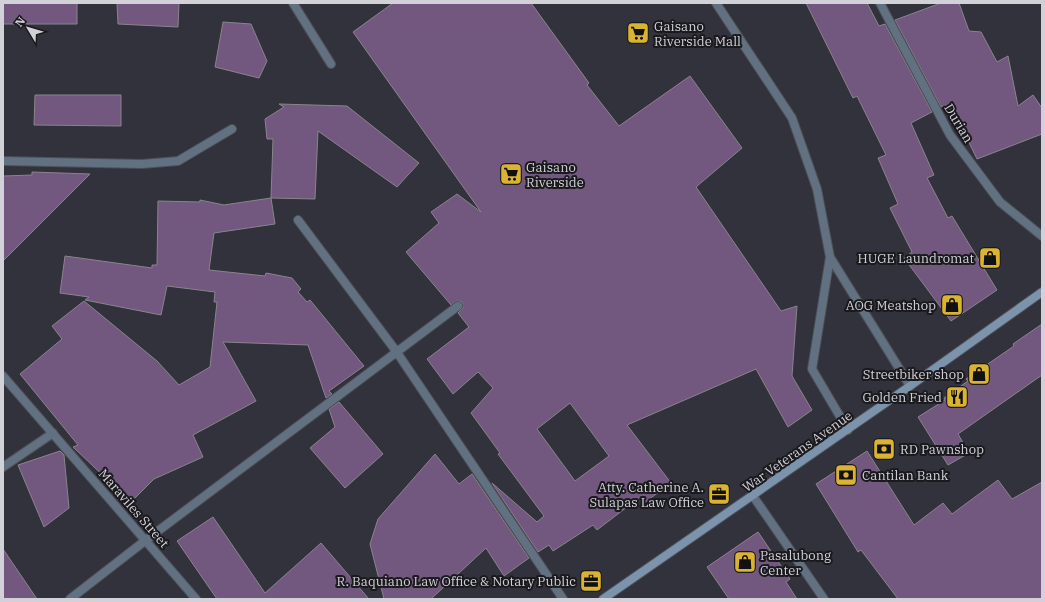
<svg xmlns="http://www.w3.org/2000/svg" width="1045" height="602" font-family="'IBM Plex Serif',serif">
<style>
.building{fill:#72577e;stroke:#8a848d;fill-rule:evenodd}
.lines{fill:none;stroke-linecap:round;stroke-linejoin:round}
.lane-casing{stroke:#4e4f57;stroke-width:10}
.street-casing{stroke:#4e4f57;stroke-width:10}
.secondary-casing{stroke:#4e4f57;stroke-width:10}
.lane{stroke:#627181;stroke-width:8}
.street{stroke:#627181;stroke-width:8}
.secondary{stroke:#7b94ac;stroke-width:8}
.labels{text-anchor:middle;stroke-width:4;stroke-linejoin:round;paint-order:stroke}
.poi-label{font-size:13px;fill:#d1d1d7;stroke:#1a1a1e;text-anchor:end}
.street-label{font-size:13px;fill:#d1d1d7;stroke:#1a1a1e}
</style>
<rect width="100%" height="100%" fill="#31323b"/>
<!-- building -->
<path class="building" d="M3,3H77V24H3Z
M117,3H179L178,27L118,24Z
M393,3H531L589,83L587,85L619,126L690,76L742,148L696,187L781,311L797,306L792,376L812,410L788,427L756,369L627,425L671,483L644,503L640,497L597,530L593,525L553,551L549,545L538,552L492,483L537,522L544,516L498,454L500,453L471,413L493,388L478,372L453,394L427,359L469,327L458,313L463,308L462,302L457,301L451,305L406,252L439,223L431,212L457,194L481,212L353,32ZM570,403L609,456L575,481L537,429Z
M806,3H867L879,26L885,24L932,112L911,123L934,175L927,178L948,218L952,216L997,290L951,321L904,258L912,252L890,208L898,204L878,158L886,155L857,96L853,98Z
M941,3H959L969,31L981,32L997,62L1008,56L1018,106L1033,95L1042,108V134L977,159L961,126H959L946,105L941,107L895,20Z
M223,22L251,24L267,61L259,78L215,67Z
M35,95H121V126L34,125Z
M279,104L347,106L419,163L397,187L318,131L315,199L271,198L273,139H267L265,119L284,107Z
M32,172L90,174L3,261V176L32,175Z
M271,198L275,224L214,233L209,270L265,276L266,273L292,278L301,289L298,292L307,302L310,300L364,366L329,391L332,394L326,398L308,345L223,342L256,401L193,435L203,457L154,479L131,502L73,447L78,445L20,374L62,339L52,326L84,301L157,361L179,385L210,367L217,302H214L215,292L167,286L161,315L85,300L89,297L60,293L65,256L152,268V265H157L158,201L200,202V200L224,205Z
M1042,324V375L958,434L969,453L948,465L918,417L945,400L944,398L968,381L966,379L1014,346L1013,344Z
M339,402L383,454L345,488L310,448L335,427L329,409Z
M60,451L64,455L69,508L44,527L18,465Z
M867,451L914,525L943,503L952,514L998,480L1012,499L1042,482V599H898L861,550L858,552L816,484Z
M435,454L459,484L472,474L529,558L504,576L486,548L431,599H384L370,544L378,519Z
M213,517L265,593L321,543L369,599H217L177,541Z
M758,532L790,579L786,582L797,599H729L707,567Z
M3,549L37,599H3Z"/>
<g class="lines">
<!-- lane casing -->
<g class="lane-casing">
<path id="lane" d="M293,3L331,64
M716,3L792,118L817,189L830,257L812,369L848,430
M830,257L910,386"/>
</g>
<!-- street casing -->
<g class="street-casing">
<path id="street" d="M880,3L950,135L1000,202L1042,236
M3,161L142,164L178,161L232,129
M298,220L396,351L563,599
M3,376L196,599
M3,467L53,433
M753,496L824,599
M70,599L146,540L458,306"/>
</g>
<!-- secondary casing -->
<g class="secondary-casing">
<path id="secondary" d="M603,599L910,386L1042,292"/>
</g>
<!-- lane -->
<use href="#lane" class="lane"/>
<!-- street -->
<use href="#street" class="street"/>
<!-- secondary -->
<use href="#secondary" class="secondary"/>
</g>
<!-- icons -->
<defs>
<g id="supermarket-square" transform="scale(1.15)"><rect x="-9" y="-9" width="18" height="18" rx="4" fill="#dab333" stroke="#1a1a1e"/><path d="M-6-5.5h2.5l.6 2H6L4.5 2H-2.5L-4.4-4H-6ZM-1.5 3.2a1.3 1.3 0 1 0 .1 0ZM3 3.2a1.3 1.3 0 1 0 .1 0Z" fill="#111"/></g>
<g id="shop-square" transform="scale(1.15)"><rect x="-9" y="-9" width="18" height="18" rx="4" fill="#dab333" stroke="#1a1a1e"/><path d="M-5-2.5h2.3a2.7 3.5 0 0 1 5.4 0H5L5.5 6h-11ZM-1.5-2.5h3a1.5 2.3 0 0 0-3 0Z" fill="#111"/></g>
<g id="restaurant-square" transform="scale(1.15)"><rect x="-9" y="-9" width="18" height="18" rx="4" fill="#dab333" stroke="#1a1a1e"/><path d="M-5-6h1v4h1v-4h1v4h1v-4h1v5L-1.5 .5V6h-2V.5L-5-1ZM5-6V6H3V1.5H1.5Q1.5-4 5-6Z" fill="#111"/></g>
<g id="bank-square" transform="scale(1.15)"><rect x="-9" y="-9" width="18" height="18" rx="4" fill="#dab333" stroke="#1a1a1e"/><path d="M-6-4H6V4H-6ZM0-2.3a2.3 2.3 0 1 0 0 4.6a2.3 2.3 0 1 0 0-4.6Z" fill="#111"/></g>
<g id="office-square" transform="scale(1.15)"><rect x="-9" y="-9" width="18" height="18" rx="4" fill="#dab333" stroke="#1a1a1e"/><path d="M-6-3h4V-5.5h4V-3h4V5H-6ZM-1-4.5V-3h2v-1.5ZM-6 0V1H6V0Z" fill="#111"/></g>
</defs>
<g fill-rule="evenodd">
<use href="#supermarket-square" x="638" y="33"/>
<use href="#supermarket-square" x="511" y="174"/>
<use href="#shop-square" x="990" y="258"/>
<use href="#shop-square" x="952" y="305"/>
<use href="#shop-square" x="979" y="374"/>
<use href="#restaurant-square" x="957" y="397"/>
<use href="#bank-square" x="884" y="449"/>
<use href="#bank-square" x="846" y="475"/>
<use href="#office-square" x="719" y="494"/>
<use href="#shop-square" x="745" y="562"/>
<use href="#office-square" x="591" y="581"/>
</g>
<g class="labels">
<!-- poi labels -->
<g class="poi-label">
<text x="654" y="31" text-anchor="start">Gaisano<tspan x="654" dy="15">Riverside Mall</tspan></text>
<text x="526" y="172" text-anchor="start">Gaisano<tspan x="526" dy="15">Riverside</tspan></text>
<text x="974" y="263">HUGE Laundromat</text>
<text x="936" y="310">AOG Meatshop</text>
<text x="964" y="379">Streetbiker shop</text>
<text x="942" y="402">Golden Fried</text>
<text x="900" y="454" text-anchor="start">RD Pawnshop</text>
<text x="862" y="480" text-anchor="start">Cantilan Bank</text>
<text x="704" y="492">Atty. Catherine A.<tspan x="704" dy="15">Sulapas Law Office</tspan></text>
<text x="760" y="560" text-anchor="start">Pasalubong<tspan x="760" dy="15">Center</tspan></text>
<text x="576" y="586">R. Baquiano Law Office &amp; Notary Public</text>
</g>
<!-- street labels -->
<g class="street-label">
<text transform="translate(959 123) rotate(59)" y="5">Durian</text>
<text transform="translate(797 451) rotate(-35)" y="5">War Veterans Avenue</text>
<text transform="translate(134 508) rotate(49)" y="5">Maraviles Street</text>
</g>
</g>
<!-- border -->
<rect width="1045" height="602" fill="none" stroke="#d1d1d7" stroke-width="8"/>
<!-- north arrow -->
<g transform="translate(28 28) rotate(308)" stroke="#1a1a1e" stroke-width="3" paint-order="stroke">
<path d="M0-3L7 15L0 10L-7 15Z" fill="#d1d1d7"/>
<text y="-6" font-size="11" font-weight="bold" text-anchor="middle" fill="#d1d1d7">N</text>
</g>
</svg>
